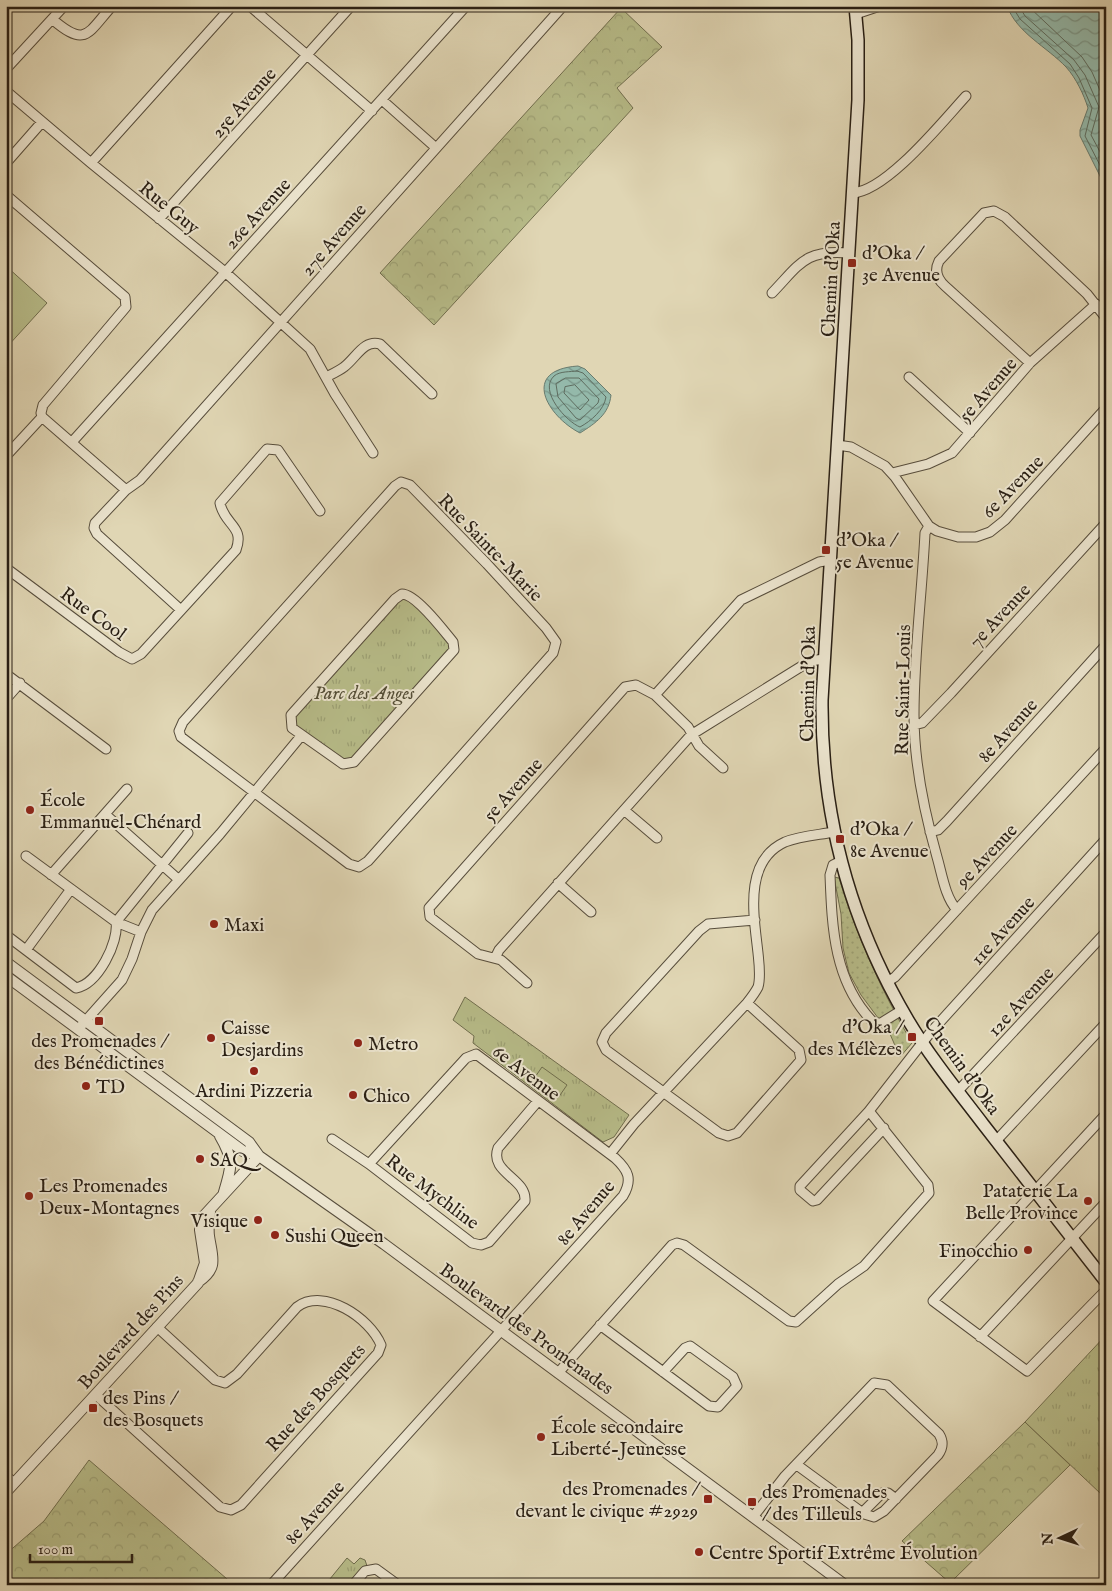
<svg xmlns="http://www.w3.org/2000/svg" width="1112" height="1591" font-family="'IM FELL English',serif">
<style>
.grass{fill:url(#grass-dots);stroke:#706e4e}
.forest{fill:url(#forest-crowns);stroke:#706e4e}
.park{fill:url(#park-tufts);stroke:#706e4e}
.pitch{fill:#b7bc89;stroke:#706e4e}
.water{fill:url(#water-waves);stroke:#697b6e}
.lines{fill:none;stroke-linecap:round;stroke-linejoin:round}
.shore{stroke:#5e6c5f;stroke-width:1}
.minor-casing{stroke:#574d3c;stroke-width:11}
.tertiary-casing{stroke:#574d3c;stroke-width:12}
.secondary-casing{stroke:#291f14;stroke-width:14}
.minor{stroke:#ebe4ce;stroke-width:9}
.tertiary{stroke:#ebe4ce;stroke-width:10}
.secondary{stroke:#ebe4ce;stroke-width:11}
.poi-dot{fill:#8f2418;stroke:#ebe4ce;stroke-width:2}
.labels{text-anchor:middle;stroke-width:4;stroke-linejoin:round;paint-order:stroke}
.street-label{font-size:19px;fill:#291f14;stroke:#ebe4ce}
.poi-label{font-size:19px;fill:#291f14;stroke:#ebe4ce;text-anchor:start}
.park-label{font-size:19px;font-style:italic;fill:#544e37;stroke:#ebe4ce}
</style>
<defs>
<pattern id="grass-dots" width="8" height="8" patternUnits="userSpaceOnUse" patternTransform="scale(1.25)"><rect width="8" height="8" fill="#b7bc89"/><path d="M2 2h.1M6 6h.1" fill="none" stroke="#9da175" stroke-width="1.8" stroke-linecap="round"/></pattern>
<pattern id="forest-crowns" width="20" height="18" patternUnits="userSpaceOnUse" patternTransform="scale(1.25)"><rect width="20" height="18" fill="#b7bc89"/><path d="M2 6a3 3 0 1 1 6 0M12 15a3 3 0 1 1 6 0" fill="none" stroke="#9da175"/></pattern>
<pattern id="park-tufts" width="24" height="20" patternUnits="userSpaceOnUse" patternTransform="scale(1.25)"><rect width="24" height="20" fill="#b7bc89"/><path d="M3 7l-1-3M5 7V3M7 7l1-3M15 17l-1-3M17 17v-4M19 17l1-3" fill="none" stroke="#9da175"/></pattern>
<pattern id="water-waves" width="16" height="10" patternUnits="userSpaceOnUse" patternTransform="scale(1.25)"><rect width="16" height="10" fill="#94b9aa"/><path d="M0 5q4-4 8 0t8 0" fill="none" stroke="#799689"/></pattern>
</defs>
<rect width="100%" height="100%" fill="#e0d6b4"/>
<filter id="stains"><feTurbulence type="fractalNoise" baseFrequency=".004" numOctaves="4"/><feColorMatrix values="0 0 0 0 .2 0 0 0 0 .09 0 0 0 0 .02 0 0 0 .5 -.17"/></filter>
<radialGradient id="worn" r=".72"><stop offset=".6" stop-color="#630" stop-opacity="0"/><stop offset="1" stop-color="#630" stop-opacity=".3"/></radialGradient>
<!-- grass -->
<path class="grass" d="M834,877L839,878C857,937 881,990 912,1043L900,1057L890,1034L861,995L849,973L843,948L841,914Z"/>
<!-- forest -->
<path class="forest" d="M621,8L662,47L617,88L633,108L434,325L380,273Z
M1025,1422L1070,1465L950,1583L902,1541Z
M89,1460L234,1585H6V1554L44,1521Z"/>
<!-- park -->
<path class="park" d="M408,594L454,650L354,762L343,764L292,728L296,708L394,599Z
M465,997L629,1115L614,1137L603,1142L473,1043L474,1036L453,1020Z
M1106,1335V1488L1101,1494L1025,1422Z
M347,1558L354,1564L360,1558L365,1560L367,1566L347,1585H325Z"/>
<!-- pitch -->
<path class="pitch" d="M6,266L47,303L6,348Z
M542,1067L567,1085L558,1098L533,1080Z"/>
<!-- water -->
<path class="water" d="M1007,6H1106V188L1080,136V130L1088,108C1084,95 1076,78 1066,67C1047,47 1017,33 1007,6Z
M578,366L585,369L611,395C609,414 596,423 580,433C547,416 520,370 578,366Z"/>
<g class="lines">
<!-- shore -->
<path class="shore" d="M1012,6L1020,19L1070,64L1079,78L1092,108L1085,136L1106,177
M1019,6L1025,16L1074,60L1085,75L1099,107L1091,135L1106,163
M1028,6L1082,57L1092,72L1106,104
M577,371L583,373L606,397C604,410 591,421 580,427C567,422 538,391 554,376C560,371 570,372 577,371Z
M566,378H579L599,399L598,403L580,420L576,418L558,397L556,384Z
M575,385L589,400L580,410L564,393L565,387Z"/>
<!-- minor casing -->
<g class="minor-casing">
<path id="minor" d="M250,6L372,111
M856,14L880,6
M52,19C86,48 87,34 112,6
M6,69L64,6
M6,91L91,163L225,272L310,349L335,394L373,453
M382,100L435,147
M6,163L42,122
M91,163L232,6
M852,193C886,192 943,121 966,96
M6,195L125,297L126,307L43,405L41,413L42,417
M159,219L351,6
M772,293C800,264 805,249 849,253
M1030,363L945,286C937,279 934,271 939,261L984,213L994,211L1005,217L1087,294L1106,318
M326,377C332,374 339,371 344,367C356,358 364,339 380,344L432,394
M909,377L970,433
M42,417L126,490
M72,442L466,6
M837,445L851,447L885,466L895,477L929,526L937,531L958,537H976L990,532L1005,520L1106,408
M6,456L42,417
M892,473L928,464L952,453L1030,363L1096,304
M401,482L410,485L487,564L546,628L556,642L553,653L368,861L359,867L349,864L181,737L179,731L183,722L395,486Z
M929,526L925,533C922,593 914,654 914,715C914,764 924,811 937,857C942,874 945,897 957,910
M6,568L119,652L132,659L141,654L236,550C245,526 224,525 220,503L267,449L278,450L320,511
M402,594C416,594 444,631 453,642L454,650L354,762L343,764L292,728L291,715L395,599Z
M181,610L97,534L94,528L95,523L126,490L140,480L563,6
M6,674L106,749
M655,695L741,600L819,562L830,560
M6,699L20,683
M914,725L922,723L951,693L1106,523
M624,810L657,838
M105,814L178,879
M930,832L938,830L947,821L1106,645
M26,856L116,922L141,932
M841,861L833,865L830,875C832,928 834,983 874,1023H881L902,1010
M51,875L127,789
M558,883L591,912
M6,935L76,988C98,984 119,942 116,922L188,833
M26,950L71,889
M495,958L499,950L691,735L810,661L824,659
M887,982L895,977L1106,748
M527,983L501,960L478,954L430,917L429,908L625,687L636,685L655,695L688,727L699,746L723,768
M747,1003L799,1050L801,1060L737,1133L728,1136L719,1133L606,1050L602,1042L606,1033L699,931L708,924L755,920
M81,1026L122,980L132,959L141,932L152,910L220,834L301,736
M958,1091L1106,932
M869,1111L800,1186V1190L813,1201L817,1200L884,1128
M1106,1114L933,1301L1027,1371L1106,1290
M332,1139L369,1164L472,1243L481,1245L489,1242L525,1201C527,1178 489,1173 498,1148L538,1101
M996,1141L1106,1023
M610,1154L634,1124L747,1003C751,998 755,993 758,987C761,977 759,963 758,953C754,916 743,861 785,842C800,836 818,835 834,832
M600,1325L709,1406L718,1407L737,1386L733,1377L690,1346L685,1348L663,1372
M980,1337L1106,1202
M558,1373L672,1245L677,1243L684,1245L789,1321L796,1322L838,1284L864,1266L929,1193L928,1185L869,1111L930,1033L1106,839
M96,1395L220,1507L231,1510L241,1505L378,1353L381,1345C370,1318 324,1287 297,1307L237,1374L225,1383L215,1380L157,1327
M6,1476L14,1483
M862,1513L882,1493H888L896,1499
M753,1517L785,1476L874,1383L887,1385L939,1434C944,1442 943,1448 938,1455L884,1511L874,1517L864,1514L797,1465
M271,1585L623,1196C633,1179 628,1170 615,1158L476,1054L466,1058L369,1164
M353,1585L365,1571L376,1569L398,1585"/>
</g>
<!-- tertiary casing -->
<g class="tertiary-casing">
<path id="tertiary" d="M6,962L249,1142L259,1156L384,1244L845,1585
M6,976L243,1151L259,1156
M220,1136C234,1160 232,1166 224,1192
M198,1282C219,1268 212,1257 209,1236C208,1228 209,1220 210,1212
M6,1492L198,1283L205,1263L200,1230L201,1219L259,1156"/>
</g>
<!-- secondary casing -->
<g class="secondary-casing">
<path id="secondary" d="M855,6L858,40V100L822,700C821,813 850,922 908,1020C930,1057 957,1090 983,1124C1024,1177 1065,1229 1106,1282"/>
</g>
<!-- minor -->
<use href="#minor" class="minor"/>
<!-- tertiary -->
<use href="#tertiary" class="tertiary"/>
<!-- secondary -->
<use href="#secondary" class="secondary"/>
</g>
<!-- markers -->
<g class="poi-dot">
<rect x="847" y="258" width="10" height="10" rx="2.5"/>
<rect x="821" y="545" width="10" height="10" rx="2.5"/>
<circle cx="30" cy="810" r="5"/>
<rect x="835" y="834" width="10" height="10" rx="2.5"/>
<circle cx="214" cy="924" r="5"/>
<rect x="94" y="1016" width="10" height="10" rx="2.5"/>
<rect x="907" y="1032" width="10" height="10" rx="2.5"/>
<circle cx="211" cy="1038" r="5"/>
<circle cx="358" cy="1043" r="5"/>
<circle cx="254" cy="1071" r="5"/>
<circle cx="86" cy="1086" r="5"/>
<circle cx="353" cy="1095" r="5"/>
<circle cx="200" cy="1159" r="5"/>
<circle cx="29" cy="1196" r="5"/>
<circle cx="1088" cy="1201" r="5"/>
<circle cx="258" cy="1220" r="5"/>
<circle cx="275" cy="1235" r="5"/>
<circle cx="1028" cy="1250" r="5"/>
<rect x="88" y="1403" width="10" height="10" rx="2.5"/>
<circle cx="541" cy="1437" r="5"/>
<rect x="703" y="1494" width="10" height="10" rx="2.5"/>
<rect x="747" y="1497" width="10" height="10" rx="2.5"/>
<circle cx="699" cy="1552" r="5"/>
</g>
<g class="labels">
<!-- street labels -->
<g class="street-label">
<text transform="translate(243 102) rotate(-48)" y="7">25e Avenue</text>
<text transform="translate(170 207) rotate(39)" y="7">Rue Guy</text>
<text transform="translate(257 213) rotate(-48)" y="7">26e Avenue</text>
<text transform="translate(333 239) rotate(-49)" y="7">27e Avenue</text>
<text transform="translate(830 279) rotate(-87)" y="7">Chemin d'Oka</text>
<text transform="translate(987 389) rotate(-49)" y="7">5e Avenue</text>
<text transform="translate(1012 486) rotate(-46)" y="7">6e Avenue</text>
<text transform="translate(491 547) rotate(46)" y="7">Rue Sainte-Marie</text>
<text transform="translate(94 613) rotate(36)" y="7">Rue Cool</text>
<text transform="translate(999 615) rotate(-47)" y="7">7e Avenue</text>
<text transform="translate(807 684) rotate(-89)" y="7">Chemin d'Oka</text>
<text transform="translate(902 690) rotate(-89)" y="7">Rue Saint-Louis</text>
<text transform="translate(1007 730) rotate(-48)" y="7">8e Avenue</text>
<text transform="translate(512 789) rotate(-48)" y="7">5e Avenue</text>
<text transform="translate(986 855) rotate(-47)" y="7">9e Avenue</text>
<text transform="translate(1002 930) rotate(-48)" y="7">11e Avenue</text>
<text transform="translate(1020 1001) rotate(-47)" y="7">12e Avenue</text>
<text transform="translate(963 1065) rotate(54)" y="7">Chemin d'Oka</text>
<text transform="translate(527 1072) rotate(37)" y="7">6e Avenue</text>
<text transform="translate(433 1191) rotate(37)" y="7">Rue Mychline</text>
<text transform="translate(585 1212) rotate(-50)" y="7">8e Avenue</text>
<text transform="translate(527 1328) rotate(36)" y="7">Boulevard des Promenades</text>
<text transform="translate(130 1331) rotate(-48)" y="7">Boulevard des Pins</text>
<text transform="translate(315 1397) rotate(-48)" y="7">Rue des Bosquets</text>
<text transform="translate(314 1512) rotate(-48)" y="7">8e Avenue</text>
</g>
<!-- poi labels -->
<g class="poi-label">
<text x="862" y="259">d'Oka /<tspan x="862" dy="22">3e Avenue</tspan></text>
<text x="836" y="546">d'Oka /<tspan x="836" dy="22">5e Avenue</tspan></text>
<text x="40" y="806">École<tspan x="40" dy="22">Emmanuel-Chénard</tspan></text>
<text x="850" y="835">d'Oka /<tspan x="850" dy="22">8e Avenue</tspan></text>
<text x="224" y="931">Maxi</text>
<text x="902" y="1033" text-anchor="end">d'Oka /<tspan x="902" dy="22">des Mélèzes</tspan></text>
<text x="221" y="1034">Caisse<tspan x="221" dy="22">Desjardins</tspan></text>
<text x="99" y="1047" text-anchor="middle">des Promenades /<tspan x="99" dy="22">des Bénédictines</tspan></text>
<text x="368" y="1050">Metro</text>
<text x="96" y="1093">TD</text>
<text x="254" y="1097" text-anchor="middle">Ardini Pizzeria</text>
<text x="363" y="1102">Chico</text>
<text x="210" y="1166">SAQ</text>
<text x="39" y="1192">Les Promenades<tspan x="39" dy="22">Deux-Montagnes</tspan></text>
<text x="1078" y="1197" text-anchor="end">Pataterie La<tspan x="1078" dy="22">Belle Province</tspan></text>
<text x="248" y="1227" text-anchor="end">Visique</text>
<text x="285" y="1242">Sushi Queen</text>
<text x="1018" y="1257" text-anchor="end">Finocchio</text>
<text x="103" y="1404">des Pins /<tspan x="103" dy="22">des Bosquets</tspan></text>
<text x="551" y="1433">École secondaire<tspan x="551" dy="22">Liberté-Jeunesse</tspan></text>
<text x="698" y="1495" text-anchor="end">des Promenades /<tspan x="698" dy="22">devant le civique #2929</tspan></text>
<text x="762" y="1498">des Promenades<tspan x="762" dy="22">/ des Tilleuls</tspan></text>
<text x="709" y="1559">Centre Sportif Extrême Évolution</text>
</g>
<!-- park labels -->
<g class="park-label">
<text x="364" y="699">Parc des Anges</text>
</g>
</g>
<!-- margin -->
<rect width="1112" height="1591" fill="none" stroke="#e0d6b4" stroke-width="25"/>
<rect x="8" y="8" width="1097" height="1576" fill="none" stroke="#291f14" stroke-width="2.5"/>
<rect x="12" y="12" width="1087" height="1566" fill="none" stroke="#291f14"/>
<!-- north arrow -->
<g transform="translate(1060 1538) rotate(266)" stroke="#ebe4ce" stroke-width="4" paint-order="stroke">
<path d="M0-4L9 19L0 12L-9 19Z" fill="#291f14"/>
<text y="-8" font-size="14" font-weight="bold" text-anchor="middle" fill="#291f14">N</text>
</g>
<!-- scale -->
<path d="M30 1554v8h102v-8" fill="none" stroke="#291f14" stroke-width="2.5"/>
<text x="38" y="1554" font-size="15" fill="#291f14" stroke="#ebe4ce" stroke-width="4" paint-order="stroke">100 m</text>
<rect width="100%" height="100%" filter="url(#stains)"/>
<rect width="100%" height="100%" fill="url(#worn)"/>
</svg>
